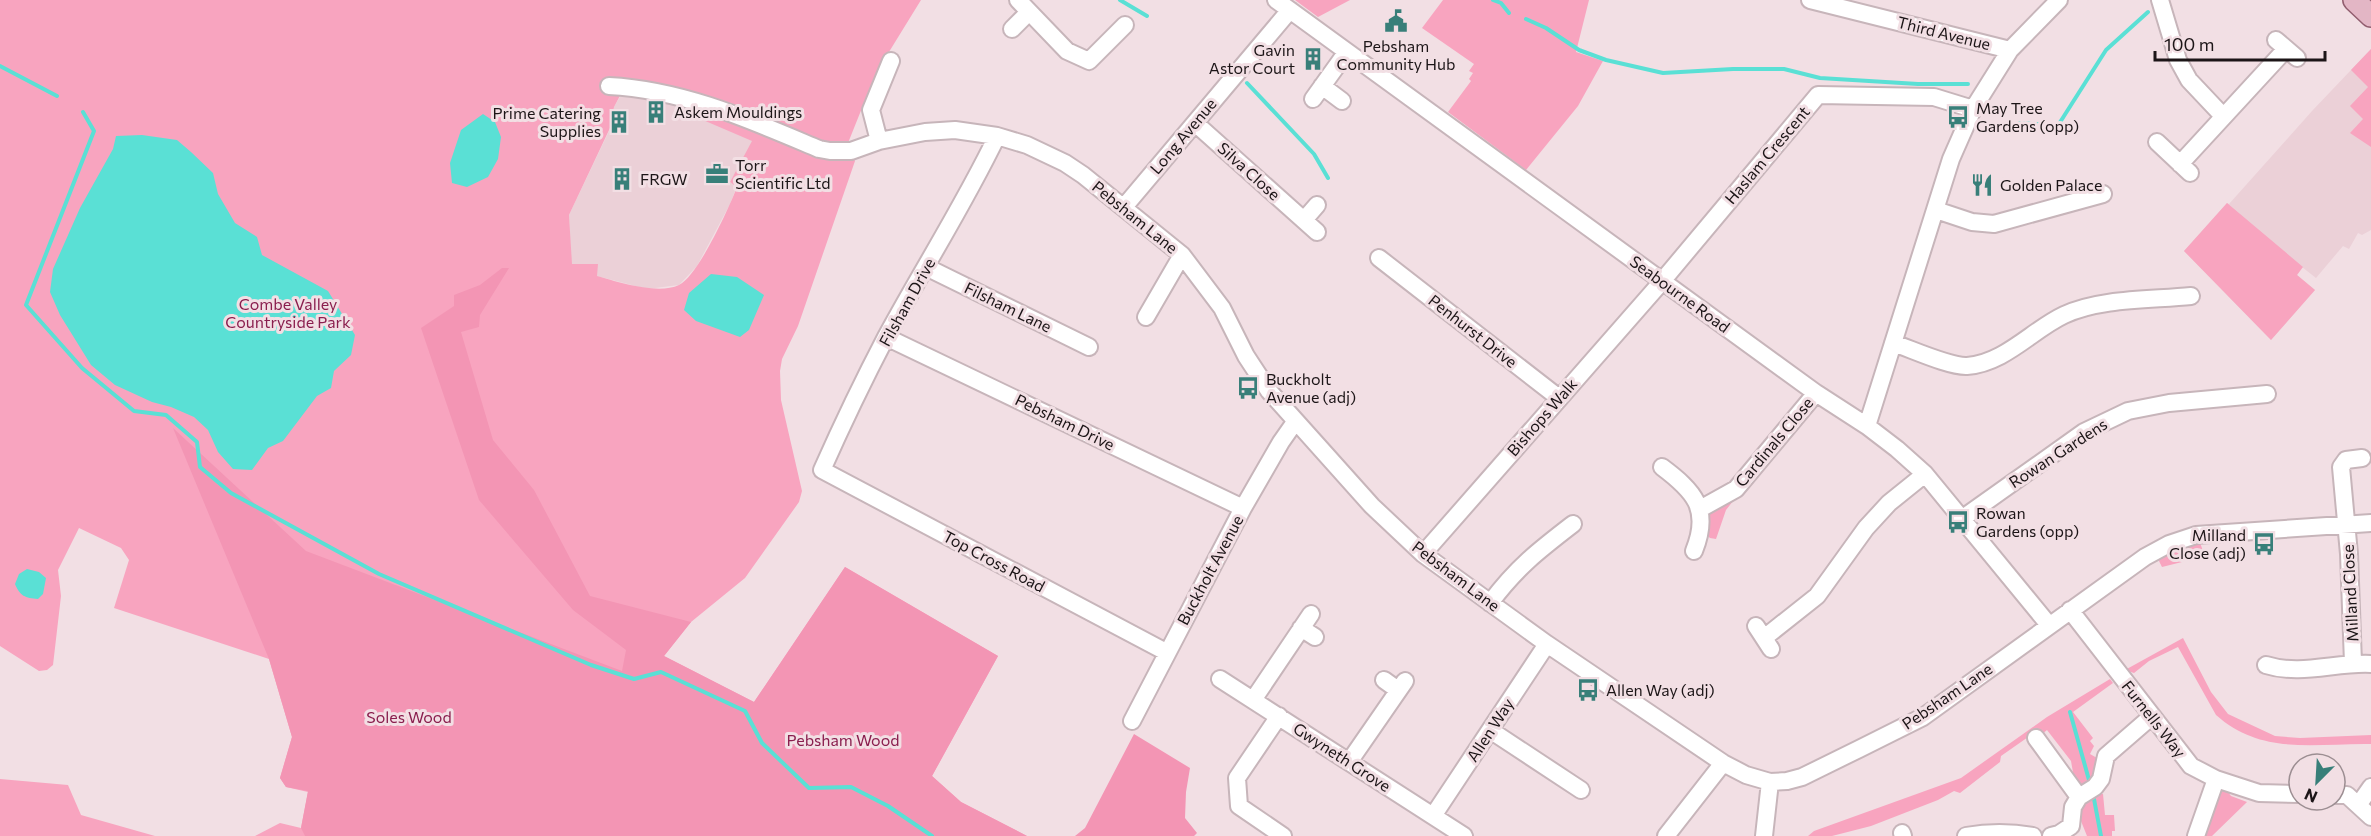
<svg xmlns="http://www.w3.org/2000/svg" width="2371" height="836" font-family="Commissioner,sans-serif">
<style>
.built{fill:#ebd0d7}
.green{fill:#f8a4bf;fill-rule:evenodd}
.forest{fill:#f395b4}
.water{fill:#5ae0d5}
.lines{fill:none;stroke-linecap:round;stroke-linejoin:round}
.stream{stroke:#5ae0d5;stroke-width:4}
.minor-casing{stroke:#c7b5ba;stroke-width:20}
.major-casing{stroke:#925e6f;stroke-width:24}
.minor{stroke:#fff;stroke-width:16}
.major{stroke:#e3b6c5;stroke-width:21}
.labels{text-anchor:middle;stroke-width:6;stroke-linejoin:round;paint-order:stroke}
.street-label{font-size:16px;fill:#1c1517;stroke:#f2dfe4}
.poi-label{font-size:16px;fill:#1c1517;stroke:#f2dfe4;text-anchor:start}
.park-label{font-size:16px;fill:#8a1e4e;stroke:#f2dfe4}
</style>
<rect width="100%" height="100%" fill="#f2dfe4"/>
<!-- built -->
<path class="built" d="M2371,49V230L2362,235L2358,233L2349,249L2343,246L2316,278L2302,267L2297,275L2315,290L2271,340L2184,251L2227,203L2229,204L2312,111Z
M624,90L701,109L712,123L753,141L730,182L737,186L730,204L697,266L679,285L647,289L597,276V264L571,265L569,215L610,129L614,107Z"/>
<!-- green -->
<path class="green" d="M0,0H921L876,73L848,143L855,161L798,326L782,359L780,371L781,400L802,491L799,502L745,578L691,622L664,656L754,702L845,567L998,656L932,776L961,802L1027,836H255L280,823L301,828L308,792L286,787L280,778L292,737L269,659L114,608L129,560L121,548L79,528L58,570L61,596L53,665L47,670L39,671L0,646ZM623,90L701,109L696,117L752,141L730,182L737,187C729,208 698,276 679,285C658,295 618,282 597,276L598,264H572L569,215L610,128L614,107Z
M1295,0H1350L1318,17Z
M1443,0H1589L1576,52L1603,61L1578,106L1526,170L1448,112L1471,81L1469,79L1473,73L1469,71L1474,64L1422,28Z
M2371,49V147L2350,133L2363,119L2350,106L2368,87L2351,70Z
M2227,203L2303,267L2297,275L2315,290L2271,340L2184,251Z
M1737,496L1726,510L1716,539L1710,538L1705,533L1708,510Z
M2199,540L2203,551L2182,562L2162,567L2159,561L2162,552Z
M2183,638L2211,692L2228,714L2275,736L2300,738L2371,735V744C2315,743 2262,756 2216,715L2178,647L2149,661L2134,673L2125,670Z
M2110,679L2113,683L2073,712L2093,738L2090,741L2094,746L2090,754L2097,758L2092,783L2081,790L2074,778L2071,761L2047,730L2041,735H2031L2001,756L2000,762L1960,793L1954,791L1938,800L1871,826L1832,836H1808L1814,831L1961,778L2047,717Z
M0,779L68,785L81,815L155,836H0Z
M2219,789L2228,792L2231,796L2247,802L2212,836H2199Z
M2094,794H2103L2105,815H2114L2115,831H2112V836H2087L2077,811L2083,801Z"/>
<!-- forest -->
<path class="forest" d="M502,268H509L480,315L479,327L461,332L493,440L534,490L590,596L691,622L664,656L754,702L845,567L998,656L932,776L961,802L1027,836H305L301,828L308,791L286,787L280,778L292,737L269,659L173,428L306,551L622,671L626,650L573,610L479,500L421,328L454,306V295L480,285Z
M1134,734L1190,768L1186,792L1185,818L1197,833L1194,836H1075L1085,828Z"/>
<!-- water -->
<path class="water" d="M483,114L495,122L501,137L498,159L488,177L467,187L452,183L450,163L461,130Z
M142,135L177,140L191,152L213,173L218,194L235,223L257,237L262,255L328,291L355,335L351,355L334,371L331,388L317,396L283,441L268,448L252,470L233,469L218,452L208,430L194,417L171,407L152,402L115,385L91,365L60,315L50,292L53,269L80,208L113,149L116,136Z
M711,274L737,277L764,295L749,330L740,337L696,321L684,310L689,293Z
M27,569L39,572L46,578L43,594L38,599C25,598 20,596 15,584L19,574Z"/>
<g class="lines">
<!-- stream -->
<path class="stream" d="M1120,0L1147,16
M1493,0L1501,3L1509,13
M1526,19L1546,28L1579,50L1606,60L1663,73L1733,69H1784L1820,78L1918,84H1968
M0,66L57,96
M1247,83L1314,154L1328,178
M83,112L94,131L26,305L82,368L134,411L166,415L197,442L200,467L231,493L379,574L591,665L634,679L661,672L745,711L762,743L809,788L851,787L888,806L932,836
M2020,123L2050,125L2057,127L2106,50L2148,12
M2070,712L2089,780
M2094,799L2101,836"/>
<!-- minor casing -->
<g class="minor-casing">
<path id="minor" d="M1018,0L1067,51L1089,61L1125,25
M1276,0L1816,393L1867,426L1897,449L1925,474L2049,625
M1810,0L2010,50
M2160,0L2178,60L2189,80L2223,116
M1012,29L1028,13
M2276,40L2297,58
M609,86C684,90 750,120 819,149L830,151H851L879,141L925,132L955,130L997,136L1027,145L1065,163L1083,175L1182,255L1222,308L1246,356L1269,391L1372,506L1423,554L1547,644L1723,763L1746,775L1770,782L1787,781L1802,777L1859,749L1923,717L2145,557L2169,544L2196,535L2371,523
M1322,86L1342,101
M1313,99L1346,53
M1195,123L1317,232
M997,136C964,205 922,270 886,337C863,381 842,425 822,470L1166,652
M879,141L871,110L891,61
M2157,142L2190,173
M2180,164L2286,49
M1124,207L1290,10
M1936,210L1972,222L1994,224L2103,194
M1304,220L1317,205
M1379,258L1559,398
M926,267L1089,347
M1146,317L1182,255
M886,337L1243,508
M1893,343C1911,349 1950,367 1967,366C2005,363 2032,330 2064,315C2100,298 2152,300 2191,296
M1867,426L1951,159L1973,109L2010,50L2059,0
M1662,467C1694,491 1711,509 1694,551
M1700,509L1736,489L1816,393
M1963,518L2084,432L2128,411L2169,403L2267,394
M1423,554L1658,286L1818,95L1934,97L1973,109
M1490,603C1517,567 1538,551 1573,524
M2070,610L2191,766L2216,779L2259,793L2299,794
M1756,626L1771,649
M1301,628L1315,637
M1764,638L1817,596L1866,528L1889,503L1925,474
M2353,663L2349,554L2341,467L2346,460L2362,458
M2266,665C2301,676 2336,662 2371,664
M1220,679L1464,836
M1384,680L1398,690
M1253,700L1311,614
M1279,716L1237,778L1239,806L1283,836
M1132,721L1243,508L1281,442L1295,422
M1490,730L1581,790
M2036,738L2079,797
M1349,762L1405,681
M2335,795H2347L2371,817
M2359,804L2371,787
M1433,816L1547,644
M1902,833L1903,836
M1666,836L1723,763
M1764,836L1770,782
M1966,836C1989,832 2010,832 2033,836
M2051,836L2059,834L2071,826L2073,807L2079,797L2095,787L2101,779L2106,756L2151,717
M2196,836L2216,779"/>
</g>
<!-- major casing -->
<g class="major-casing">
<path id="major" d="M2354,0L2371,16"/>
</g>
<!-- minor -->
<use href="#minor" class="minor"/>
<!-- major -->
<use href="#major" class="major"/>
</g>
<!-- icons -->
<defs>
<g id="civic-bare" transform="scale(1.8)"><path d="M-.6-6.5H3V-4.5H.6V-3L4-1V1h2V6H-6V1h2V-1L-.6-3ZM-1.2 2.5V6h2.4V2.5Z" fill="#387f79" stroke="#f2dfe4" stroke-width="2.5" paint-order="stroke"/></g>
<g id="building-bare" transform="scale(1.8)"><path d="M-4-6H4V6H1V3H-1V6H-4ZM-2.5-4.3h1.7v1.8h-1.7ZM.8-4.3h1.7v1.8H.8ZM-2.5-1h1.7V.8h-1.7ZM.8-1h1.7V.8H.8Z" fill="#387f79" stroke="#f2dfe4" stroke-width="2.5" paint-order="stroke"/></g>
<g id="bus-bare" transform="scale(1.8)"><path d="M-5-6H5V4H4V6H2V4H-2V6H-4V4H-5ZM-3.5-4V0h7V-4ZM-3.5 1.2v1.5H-2V1.2ZM2 1.2v1.5H3.5V1.2Z" fill="#387f79" stroke="#f2dfe4" stroke-width="2.5" paint-order="stroke"/></g>
<g id="office-bare" transform="scale(1.8)"><path d="M-6-3h4V-5.5h4V-3h4V5H-6ZM-1-4.5V-3h2v-1.5ZM-6 0V1H6V0Z" fill="#387f79" stroke="#f2dfe4" stroke-width="2.5" paint-order="stroke"/></g>
<g id="restaurant-bare" transform="scale(1.8)"><path d="M-5-6h1v4h1v-4h1v4h1v-4h1v5L-1.5 .5V6h-2V.5L-5-1ZM5-6V6H3V1.5H1.5Q1.5-4 5-6Z" fill="#387f79" stroke="#f2dfe4" stroke-width="2.5" paint-order="stroke"/></g>
</defs>
<g fill-rule="evenodd">
<use href="#civic-bare" x="1396" y="21"/>
<use href="#building-bare" x="1313" y="59"/>
<use href="#building-bare" x="656" y="112"/>
<use href="#bus-bare" x="1958" y="117"/>
<use href="#building-bare" x="619" y="122"/>
<use href="#office-bare" x="717" y="174"/>
<use href="#building-bare" x="622" y="179"/>
<use href="#restaurant-bare" x="1982" y="185"/>
<use href="#bus-bare" x="1248" y="388"/>
<use href="#bus-bare" x="1958" y="522"/>
<use href="#bus-bare" x="2264" y="544"/>
<use href="#bus-bare" x="1588" y="690"/>
</g>
<g class="labels">
<!-- street labels -->
<g class="street-label">
<text transform="translate(1944 33) rotate(14)" y="6">Third Avenue</text>
<text transform="translate(1183 136) rotate(-50)" y="6">Long Avenue</text>
<text transform="translate(1767 155) rotate(-50)" y="6">Haslam Crescent</text>
<text transform="translate(1249 171) rotate(42)" y="6">Silva Close</text>
<text transform="translate(1135 217) rotate(39)" y="6">Pebsham Lane</text>
<text transform="translate(1680 294) rotate(36)" y="6">Seabourne Road</text>
<text transform="translate(907 302) rotate(-61)" y="6">Filsham Drive</text>
<text transform="translate(1008 307) rotate(26)" y="6">Filsham Lane</text>
<text transform="translate(1473 331) rotate(38)" y="6">Penhurst Drive</text>
<text transform="translate(1542 417) rotate(-49)" y="6">Bishops Walk</text>
<text transform="translate(1065 422) rotate(26)" y="6">Pebsham Drive</text>
<text transform="translate(1774 442) rotate(-50)" y="6">Cardinals Close</text>
<text transform="translate(2058 453) rotate(-33)" y="6">Rowan Gardens</text>
<text transform="translate(994 561) rotate(28)" y="6">Top Cross Road</text>
<text transform="translate(1210 570) rotate(-62)" y="6">Buckholt Avenue</text>
<text transform="translate(1456 576) rotate(37)" y="6">Pebsham Lane</text>
<text transform="translate(2350 593) rotate(-93)" y="6">Milland Close</text>
<text transform="translate(1947 696) rotate(-34)" y="6">Pebsham Lane</text>
<text transform="translate(2154 719) rotate(52)" y="6">Furnells Way</text>
<text transform="translate(1490 730) rotate(-57)" y="6">Allen Way</text>
<text transform="translate(1342 757) rotate(33)" y="6">Gwyneth Grove</text>
</g>
<!-- poi labels -->
<g class="poi-label">
<text x="1396" y="52" text-anchor="middle">Pebsham<tspan x="1396" dy="18">Community Hub</tspan></text>
<text x="1295" y="56" text-anchor="end">Gavin<tspan x="1295" dy="18">Astor Court</tspan></text>
<text x="1976" y="114">May Tree<tspan x="1976" dy="18">Gardens (opp)</tspan></text>
<text x="674" y="118">Askem Mouldings</text>
<text x="601" y="119" text-anchor="end">Prime Catering<tspan x="601" dy="18">Supplies</tspan></text>
<text x="735" y="171">Torr<tspan x="735" dy="18">Scientific Ltd</tspan></text>
<text x="640" y="185">FRGW</text>
<text x="2000" y="191">Golden Palace</text>
<text x="1266" y="385">Buckholt<tspan x="1266" dy="18">Avenue (adj)</tspan></text>
<text x="1976" y="519">Rowan<tspan x="1976" dy="18">Gardens (opp)</tspan></text>
<text x="2246" y="541" text-anchor="end">Milland<tspan x="2246" dy="18">Close (adj)</tspan></text>
<text x="1606" y="696">Allen Way (adj)</text>
</g>
<!-- park labels -->
<g class="park-label">
<text x="288" y="310">Combe Valley<tspan x="288" dy="18">Countryside Park</tspan></text>
<text x="409" y="723">Soles Wood</text>
<text x="843" y="746">Pebsham Wood</text>
</g>
</g>
<!-- north arrow -->
<g transform="translate(2317 782) rotate(204)"><circle r="28" fill="#f2dfe4" stroke="#9c8e92" stroke-width="1.5"/>
<path d="M0-4.5L10 22L0 15L-10 22Z" fill="#387f79"/>
<text y="-9" font-size="16" font-weight="bold" text-anchor="middle" fill="#1c1517">N</text>
</g>
<!-- scale -->
<path d="M2155 51v9h170v-9" fill="none" stroke="#1c1517" stroke-width="3"/>
<text x="2164" y="51" font-size="18" fill="#1c1517" stroke="#f2dfe4" stroke-width="4.5" paint-order="stroke">100 m</text>
</svg>
